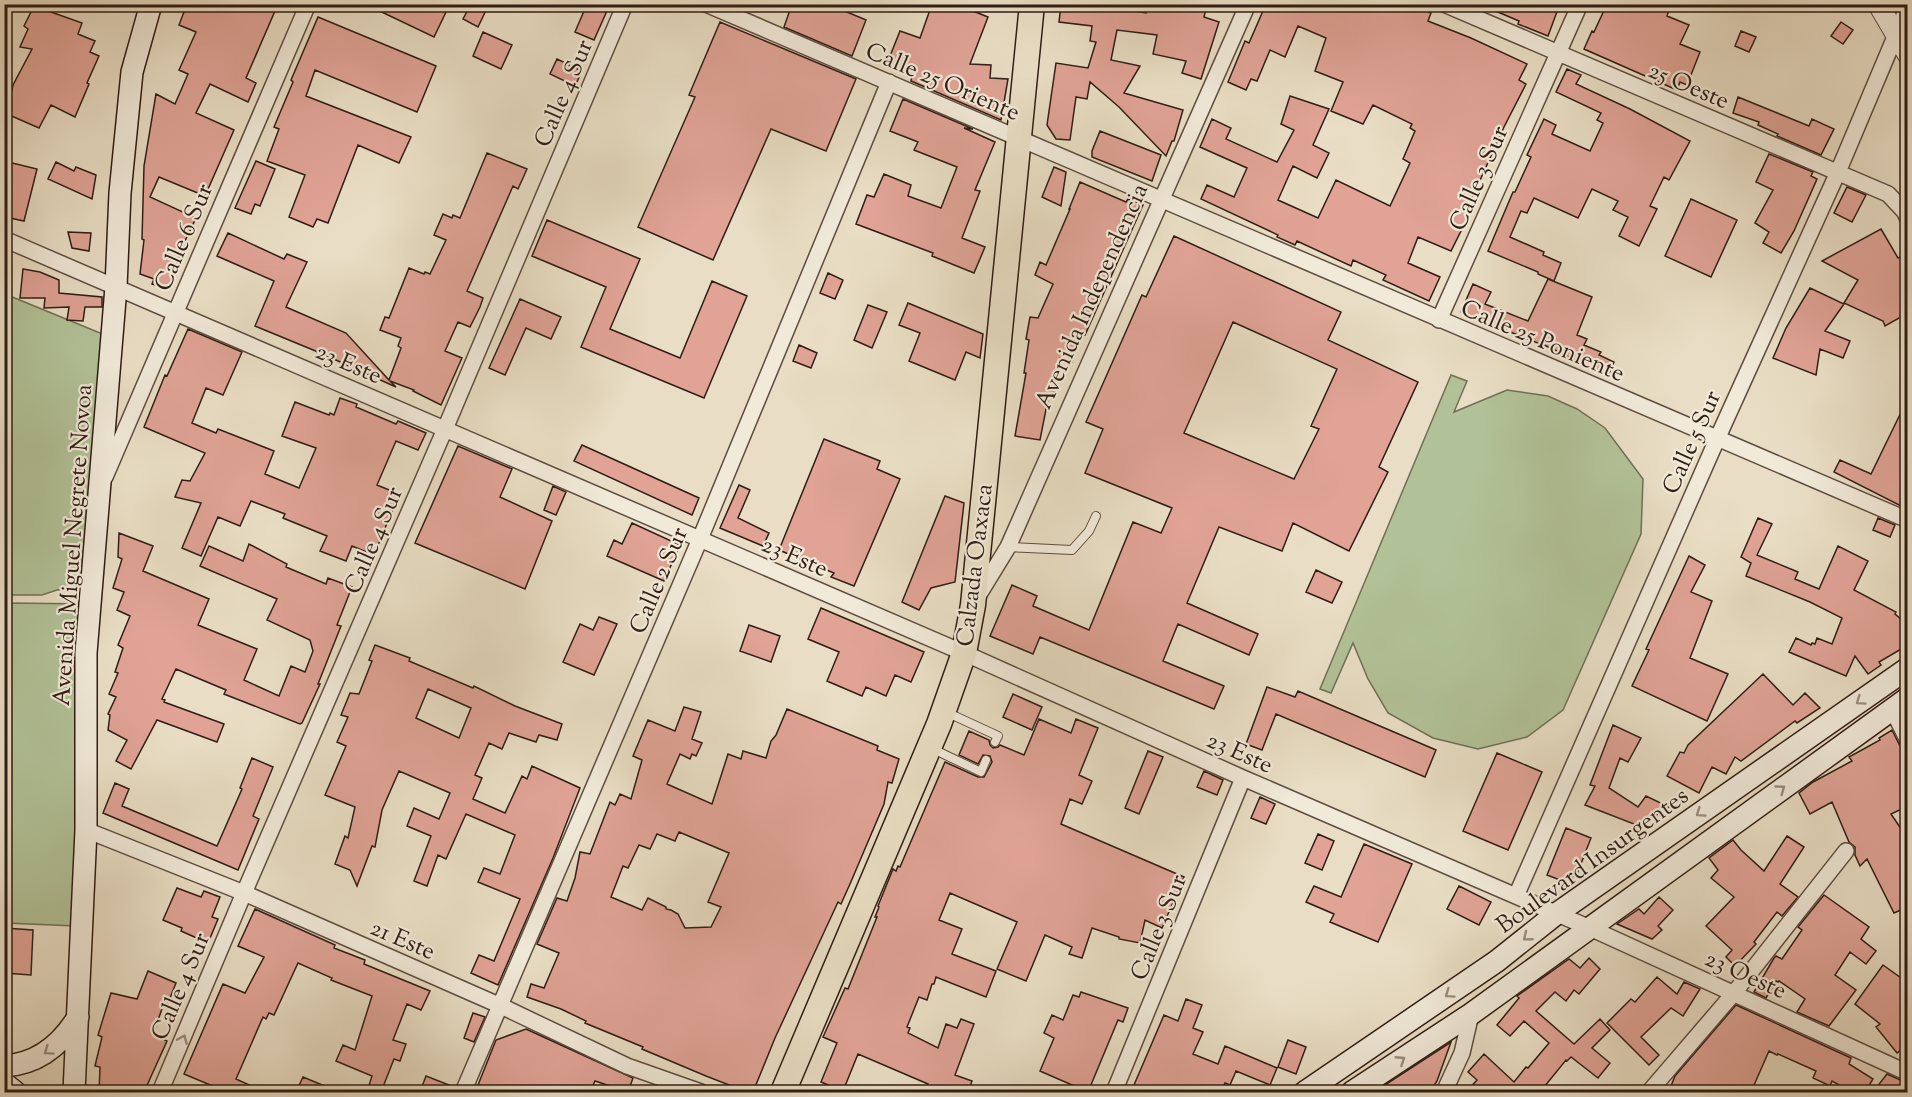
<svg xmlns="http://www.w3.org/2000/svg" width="1912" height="1097" font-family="'Sorts Mill Goudy',serif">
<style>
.green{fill:#b2c298;stroke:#717056;stroke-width:1.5}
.building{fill:#e0a396;stroke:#301d14;stroke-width:1.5;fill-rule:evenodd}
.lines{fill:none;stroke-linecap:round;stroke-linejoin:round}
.service-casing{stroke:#5e4d40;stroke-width:10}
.minor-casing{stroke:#5e4d40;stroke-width:18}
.tertiary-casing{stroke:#5e4d40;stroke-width:22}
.secondary-casing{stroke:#301d14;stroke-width:24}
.primary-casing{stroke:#301d14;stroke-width:27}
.service{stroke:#f1ead9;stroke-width:8}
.minor{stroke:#f1ead9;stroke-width:15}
.tertiary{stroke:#f1ead9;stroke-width:20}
.secondary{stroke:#f1ead9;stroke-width:21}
.primary{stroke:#e9dec5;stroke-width:24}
.oneway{stroke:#9a8e80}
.labels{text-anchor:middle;stroke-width:4.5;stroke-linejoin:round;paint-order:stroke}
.street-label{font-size:24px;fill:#301d14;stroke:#f1ead9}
</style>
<rect width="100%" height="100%" fill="#e9dec5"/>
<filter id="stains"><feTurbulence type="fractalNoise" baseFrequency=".00333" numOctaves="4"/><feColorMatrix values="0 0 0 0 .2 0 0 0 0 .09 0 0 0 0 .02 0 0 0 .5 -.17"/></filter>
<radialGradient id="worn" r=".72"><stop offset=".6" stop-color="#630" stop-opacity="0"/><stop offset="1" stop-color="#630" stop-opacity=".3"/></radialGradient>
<!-- green -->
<path class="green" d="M5,294L105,335L93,588L57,590L42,595H5Z
M1451,375L1467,381L1454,412L1507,390L1548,396L1577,409L1605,428L1643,479L1641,534L1563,710L1527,737L1478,749L1433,738L1388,713L1368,679L1353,643L1331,693L1320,689Z
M5,603L95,604L76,926L5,923Z"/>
<!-- building -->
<path class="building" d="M187,4H278L246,78L256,83L248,102L210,84L196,113L234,130L205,196L159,177L150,197L196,218L184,243L168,289L152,284L154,279L140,274L144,240L142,239L144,166L156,94L175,104L188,74L179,70L196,32L179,25Z
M365,4H430L446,12L434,37Z
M471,4H489L478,27L463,19Z
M587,4H610L594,40L575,32Z
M792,4H828L866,20L852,56L784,27Z
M932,4H970L968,9L988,17L970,64L991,65L990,78L1008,79L1001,120L911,81L912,75L886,66L900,31L920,38Z
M1079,4H1092L1146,13L1147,4H1207L1204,17L1219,22L1201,79L1182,73L1186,61L1153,54L1157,35L1117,30L1111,60L1140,66L1124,93L1183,110L1174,141H1172L1166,156L1119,107L1090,82L1087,99L1076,97L1070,140L1056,139L1047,125L1056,63L1088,68L1096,42L1090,41L1092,26L1059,22L1061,5L1079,7Z
M1266,4H1411L1431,13L1428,21L1471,38L1527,64L1519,80L1526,84L1504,127L1468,207L1472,209L1451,251L1418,237L1408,263L1440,277L1429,301L1383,280L1386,275L1353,260L1351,266L1297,241L1295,245L1277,237L1278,235L1201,199L1207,185L1234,197L1247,168L1200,147L1212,119L1231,128L1226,139L1277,162L1294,130L1281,124L1290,96L1329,109L1313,145L1329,153L1317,178L1293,166L1278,200L1318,218L1336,180L1390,206L1410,163L1403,159L1415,131L1410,128L1412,124L1373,105L1363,124L1331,111L1343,82L1315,71L1326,38L1298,26L1285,57L1270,50L1257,81L1251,79L1246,90L1228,82L1245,41L1249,43Z
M1479,4H1547L1558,9L1548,36L1518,24L1519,21Z
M1607,4H1668L1666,9L1669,10L1667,16L1689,25L1680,44L1700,52L1687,85L1680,82L1677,90L1584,49L1592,31L1594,32Z
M34,6L82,23L78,34L95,41L90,52L99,56L87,83L89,84L75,117L51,105L39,128L7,114L13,85L32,49L20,47L28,29L24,26Z
M318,17L436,66L417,112L315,70L306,96L411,137L399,163L358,145L328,223L317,219L313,227L289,217L305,175L267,161L279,129L274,127L293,82L291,80Z
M720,22L856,79L826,151L771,129L713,260L638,227L695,97L689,95Z
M1841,22L1853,30L1843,44L1831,36Z
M1741,31L1756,37L1749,52L1735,46Z
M483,32L512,45L501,69L473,56Z
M557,59L582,71L575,86L550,74Z
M1567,69L1581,75L1576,84L1630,109L1690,141L1669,180L1664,177L1650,206L1657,209L1639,246L1619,236L1628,217L1613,210L1618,201L1592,189L1578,218L1534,198L1527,213L1521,211L1510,237L1544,252L1543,255L1561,263L1554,281L1538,274V272L1488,251L1513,192H1515L1531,157L1527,155L1544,119L1556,125L1552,134L1590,151L1603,123L1597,120L1601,113L1556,92Z
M1738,97L1809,126L1812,119L1834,129L1821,155L1777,136L1778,134L1758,125L1759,122L1733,113Z
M903,99L973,129L964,128L995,142L975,190L980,191L962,238L985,247L974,273L932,256L933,253L856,224L867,195L874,197L884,174L911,185L908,196L941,208L957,167L914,150L918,142L890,131Z
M1100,131L1161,155L1152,181L1092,157V151Z
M487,153L527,169L518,189L513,186L467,291L483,298L480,307L470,327L458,322L445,351L462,358L441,405L413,391L414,390L390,381L396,387L318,352L255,326L274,281L217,256L228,233L284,259L287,254L307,262L286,307L346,333L389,380L401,348L398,346L401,338L380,330L385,317L389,318L409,268L424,274L425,272L430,274L446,240L434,235L443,214L452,218L453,215L460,218Z
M1769,154L1813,172L1811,176L1817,179L1794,231L1781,253L1763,243L1769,232L1755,223L1773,190L1756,182Z
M4,161L37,169L24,221L10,218L8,214L4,213Z
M256,161L275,169L260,206L255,204L251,214L235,208Z
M56,162L74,171L76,167L96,175L92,199L48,179Z
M1054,167L1066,172L1061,206L1042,197Z
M1080,182L1126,202L1128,199L1143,205L1085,335L1081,334L1072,362L1060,358L1054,395L1049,394L1040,440L1015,436L1026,373H1024L1029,340L1026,339L1030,317L1038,318L1053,284L1035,275L1040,262L1046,265L1070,209H1069Z
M1847,187L1866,195L1852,222L1834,213Z
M1691,199L1737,220L1711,277L1665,256Z
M547,220L640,259L610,329L680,358L712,281L747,296L704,398L581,347L606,287L532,256Z
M1881,229L1898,258L1908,253V313L1885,326L1883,321L1844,303L1858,280L1822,261Z
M68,232L91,233L89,251L72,248Z
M1174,236L1341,312L1328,340L1418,382L1379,467L1388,472L1349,551L1293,523L1282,551L1219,527L1187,603L1258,634L1249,655L1178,624L1163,661L1224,686L1214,709L1040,637L1033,654L990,636L1012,585L1037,596L1033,606L1089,630L1133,522L1161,533L1172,508L1085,473L1103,429L1086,422L1142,295L1146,297ZM1233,322L1337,369L1311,426L1319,429L1294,479L1184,433Z
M23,269L40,272L59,280V293L102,297V307H85L83,321L67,320L69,307L44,308L45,298H20Z
M828,273L843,280L835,299L820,293Z
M1548,279L1592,297L1577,335L1587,339L1584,345L1601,352L1599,355L1614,362L1608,376L1540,343V344L1498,327L1497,329L1461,312L1473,284L1491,292L1485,304L1528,321Z
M1810,288L1844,304L1825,331L1850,341L1843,358L1820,349L1816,375L1773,358L1786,328Z
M520,299L561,317L551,339L526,328L505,375L489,368Z
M908,303L983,334L980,358L966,352L955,380L909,361L920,333L899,325Z
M868,305L887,312L872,348L854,340Z
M188,329L242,352L223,395L206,388L192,423L216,433L218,429L274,451L265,474L299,488L316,448L282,436L295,402L329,415L330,413L334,415L340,398L357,404L356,407L396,424L398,421L426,433L418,450L396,441L377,485L399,494L374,555L352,546L346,561L320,551L327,536L283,518L285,514L251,501L240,526L218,517L201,556L182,548L201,503L175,497L182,480L190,481L205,453L144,427L165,375L167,376Z
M799,345L817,353L811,368L793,361Z
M1908,398V496L1903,507L1834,472L1840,460L1871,474Z
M824,439L880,461L877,469L900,479L854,586L831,577L834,573L779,550Z
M582,445L699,498L692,515L574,461Z
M458,446L512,469L500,497L552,521L525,589L415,543Z
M739,485L750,490L738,518L769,533L763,546L720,528Z
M553,486L566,492L556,515L544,510Z
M945,496L964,503L955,582L931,588L919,610L902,602Z
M1758,518L1772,524L1757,555L1798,572L1795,579L1819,589L1838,546L1868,561L1854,590L1896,612L1895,614L1908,625V645L1879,662L1881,665L1868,674L1855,656L1846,676L1789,652L1796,638L1811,645L1812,643L1815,644L1817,638L1832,644L1842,618L1810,602L1746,576L1751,563L1741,557Z
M1878,518L1895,525L1890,537L1873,530Z
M632,523L680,545L664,581L607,556L614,540L622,544Z
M119,533L153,546L143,571L209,599L198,625L257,649L244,680L279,696L291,666L305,672L313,651L310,640L267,620L277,599L200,566L209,546L243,561L249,544L287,564L286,567L326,584L328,578L352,587L337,625L341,626L318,684H320L302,723L300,724L252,705L224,694L226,690L176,669L162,699L165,700L164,702L224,724L217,742L157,720L131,769L116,761L127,740L108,730L110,715L108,714L116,697L109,694L118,673L115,672L123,648L118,645L130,616L117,610L124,592L113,588L122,559L118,557Z
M1689,556L1705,565L1691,592L1712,601L1690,658L1728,674L1707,721L1632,686L1649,650L1646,649Z
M1316,570L1342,582L1332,603L1306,592Z
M821,608L924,652L911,682L895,675L886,696L866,687L862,696L827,681L839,652L808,639Z
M599,617L617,624L594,675L563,662L580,624L593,630Z
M749,625L780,636L771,662L740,651Z
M375,645L410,658L409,661L473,688L474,686L515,706L562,724L557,740L539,735L536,742L509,733L502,749L489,743L475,775L482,778L473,799L505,813L522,776L527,779L532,766L580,788L553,858L498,985L471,973L479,955L494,961L520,899L478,882L484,868L500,874L515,835L466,814L446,859L438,855L427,886L414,881L431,836L407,826L414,808L439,819L450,793L399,771L382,810L375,847L372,846L357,886L350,870L335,864L345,836L348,838L355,807L325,795L346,746L337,742L348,717L341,715L350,693L359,694L372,661L369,660ZM428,689L471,708L459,738L416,718Z
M1763,674L1793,705L1805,693L1820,708L1797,723L1795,721L1741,761L1735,757L1726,774L1712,767L1699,793L1667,776L1680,752L1684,753L1688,745Z
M1267,687L1295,697L1298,691L1436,750L1425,777L1276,714L1262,750L1246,744Z
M1013,694L1042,707L1032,730L1003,717Z
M684,707L701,712L692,739L702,743L696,756L692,754L690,759L680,754L667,784L712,804L728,754L741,759L743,751L766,758L771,741L776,735L787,709L878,746L877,750L899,759L892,783L888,782L884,804L850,884L841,904L838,902L775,1038L753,1092H747L706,1076L642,1049L643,1047L585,1023L586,1021L561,1009L527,997L531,984L544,988L559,953L537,944L557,898L567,901L575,878L580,852L590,854L610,802L615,805L620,794L631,799L642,760L633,756L648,720L675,731ZM679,832L729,853L708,902L721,907L711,927L685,928L678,914L671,910L666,909V907L648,898L642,910L611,897L623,866L628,868L639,845L650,849L657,834L675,841Z
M1039,719L1071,733L1076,719L1098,728L1079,775L1092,781L1082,804L1070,799L1061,824L1184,877L1162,928L1145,920L1140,943L1119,939V937L1092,928L1082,958L1069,954L1072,947L1045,935L1026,981L997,969L1017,922L950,893L939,920L962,929L952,954L996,971L986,997L936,977L934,984H932L927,1000L919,997L907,1027L910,1028L908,1033L938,1048L946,1024L957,1028L961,1019L974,1024L955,1075L972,1081L968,1092H925L928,1084L858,1054L843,1091L821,1082L837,1043L823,1037L845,988L848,989L877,917H875L879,907L878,906L893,869L896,871L898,866L900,867L945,762L978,777H984L992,762L990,756L983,755L978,764L959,755L969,731L989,740L990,745L993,748L998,747L1000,745L1024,755Z
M1613,725L1641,738L1628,762L1620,758L1609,788L1638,807L1646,796L1669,807L1639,826L1585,805L1595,786L1590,785Z
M1892,730L1900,746L1908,751V806L1891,814L1908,839V867L1902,869L1908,879V907L1894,913L1867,859L1860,866L1855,855V847L1849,842L1832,802L1810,814L1799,793L1813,782L1852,761L1849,757L1880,740L1879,738Z
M1148,751L1163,757L1139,814L1125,808Z
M1497,753L1542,772L1508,850L1463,831Z
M252,758L273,767L253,816L259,819L238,870L103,813L115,783L129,789L122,806L217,846L242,789L240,788Z
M1204,771L1223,780L1217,795L1197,787Z
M1260,797L1275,804L1266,824L1251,818Z
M1566,828L1591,838L1577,874L1565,882L1547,875Z
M1318,834L1334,841L1322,870L1305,863Z
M1787,836L1804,847L1780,884L1798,897L1782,916L1777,912L1754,942L1756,944L1735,966L1726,957L1732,950L1706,926L1734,897L1711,878L1718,870L1709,858L1733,840L1741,850L1764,871Z
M1364,844L1412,864L1378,942L1330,922L1334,914L1306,902L1314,886L1341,897Z
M1459,886L1491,902L1479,925L1447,909Z
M177,888L201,897L204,891L220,897L212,917L218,919L208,943L181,931L182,928L163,920Z
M1824,895L1869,927L1861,939L1876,951L1866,964L1850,952L1835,975L1856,990L1829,1026L1797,1012L1805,999L1779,981L1778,982L1776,981L1766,998L1754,992L1774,958L1776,956L1782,959L1802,930L1798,927Z
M1659,897L1673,910L1658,926L1662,930L1652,939L1617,924L1639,909L1644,914Z
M255,909L335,945L334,948L365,960L364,964L430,991L421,1010L407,1004L393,1040L406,1044L400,1061L394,1059L381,1092H367L372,1076L336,1061L343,1045L355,1050L372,996L331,980L332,978L298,963L274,1015L269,1013L266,1019L263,1017L236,1079L265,1092H227L184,1074L223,984L245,993L264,957L238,946Z
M4,928L33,930L31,975L4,973Z
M1589,958L1600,969L1579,994L1574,990L1566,1001L1555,992L1536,1011L1574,1044L1600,1019L1610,1030L1592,1048L1610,1063L1598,1078L1571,1057L1567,1061L1566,1060L1540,1092H1466L1477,1080L1468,1072L1484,1054L1514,1082L1526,1067L1528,1068L1549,1043L1524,1021L1510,1036L1497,1025L1519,998L1517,996L1569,959L1580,968Z
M1883,965L1908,983V1045L1897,1053L1876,1027L1880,1024L1855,1004Z
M148,971L176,983L166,1008L163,1006L153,1034L167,1041L144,1092H99L100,1067L95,1066L102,1037L98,1035L111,993L137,999Z
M1657,977L1677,994L1684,982L1700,989L1683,1016L1671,1008L1641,1037L1659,1055L1649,1065L1607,1023L1631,999L1635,1002Z
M1081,992L1128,1008L1123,1022L1118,1020L1088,1092L1040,1071L1054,1038L1044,1033L1052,1015L1063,1020L1073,995L1079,997Z
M1186,999L1202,1005L1193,1028L1203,1032L1193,1054L1218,1064L1225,1046L1277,1068L1270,1085L1236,1071L1230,1085L1225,1083L1221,1092H1131L1164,1015L1178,1021Z
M1736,1005L1851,1058L1849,1064L1873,1079L1865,1092H1852L1832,1081L1830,1086L1813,1078L1816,1071L1778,1054L1777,1055L1769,1051L1751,1092H1678L1671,1086L1675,1076Z
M473,1013L485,1017L474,1042L464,1038Z
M526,1029L633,1078L628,1092L595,1081L591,1090L583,1087L581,1092H482L486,1087L478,1085L496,1040Z
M1288,1040L1306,1047L1296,1074L1278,1067Z
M1451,1042L1437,1081L1430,1092H1374Z
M1887,1074L1905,1082L1897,1092H1873Z
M426,1076L454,1087L453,1092H420Z
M303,1077L339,1092H296Z"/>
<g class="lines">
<!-- service casing -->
<g class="service-casing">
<path id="service" d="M1008,547L1072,550L1089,531L1096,516
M946,712L998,736L995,742
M933,749L981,772L986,760"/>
</g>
<!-- minor casing -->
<g class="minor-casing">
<path id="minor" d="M706,4L1908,520
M1444,4L1888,194L1904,211L1908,219
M4,9L5,4
M4,239L964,653L1243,778L1590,928L1908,1073
M1439,320L1580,4
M105,477L308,4
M978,596L1008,547L1248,4
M1892,709L1908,741
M86,830L244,893L501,1006L627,1066L701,1092
M1516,896L1718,437L1838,172L1908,6
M160,1092L244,893L445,429L625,4
M463,1092L700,539L889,82
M1114,1092L1243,778
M1444,1092L1462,1053L1471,1014
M1649,1092L1734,993L1846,851"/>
</g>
<!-- tertiary casing -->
<g class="tertiary-casing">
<path id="tertiary" d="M1878,4L1908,55"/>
</g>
<!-- secondary casing -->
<g class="secondary-casing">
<path id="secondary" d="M4,1066C38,1064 61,1045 78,1017
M4,1083L15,1092
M74,1092L86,830V653L116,287L120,193L132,72L151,4
M1305,1092L1497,961L1556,914L1908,668
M1352,1092L1471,1014L1908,698"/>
</g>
<!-- primary casing -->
<g class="primary-casing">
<path id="primary" d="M783,1092L939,724L964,653L973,605L1032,4"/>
</g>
<!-- service -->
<use href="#service" class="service"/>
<!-- minor -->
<use href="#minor" class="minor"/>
<!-- tertiary -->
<use href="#tertiary" class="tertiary"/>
<!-- secondary -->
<use href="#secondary" class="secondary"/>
<!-- primary -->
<use href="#primary" class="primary"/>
</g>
<!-- one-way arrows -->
<defs><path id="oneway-chevron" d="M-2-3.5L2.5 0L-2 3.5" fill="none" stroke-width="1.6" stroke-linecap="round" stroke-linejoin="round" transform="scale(1.5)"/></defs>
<g class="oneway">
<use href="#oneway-chevron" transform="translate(1860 701) rotate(145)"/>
<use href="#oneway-chevron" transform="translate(1781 789) rotate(-36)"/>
<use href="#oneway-chevron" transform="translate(1700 813) rotate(145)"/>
<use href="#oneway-chevron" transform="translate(1527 937) rotate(141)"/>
<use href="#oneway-chevron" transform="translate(1449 994) rotate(145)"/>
<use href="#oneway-chevron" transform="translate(183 1039) rotate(-67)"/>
<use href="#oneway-chevron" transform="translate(48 1051) rotate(145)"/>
<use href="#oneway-chevron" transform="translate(1401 1060) rotate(-33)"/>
</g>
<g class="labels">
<!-- street labels -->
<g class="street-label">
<text transform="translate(943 81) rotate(23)" y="8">Calle 25 Oriente</text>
<text transform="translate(1689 85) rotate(23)" y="8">25 Oeste</text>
<text transform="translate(563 93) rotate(-67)" y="8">Calle 4 Sur</text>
<text transform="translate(1478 178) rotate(-66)" y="8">Calle 3 Sur</text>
<text transform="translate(183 237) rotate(-67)" y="8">Calle 6 Sur</text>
<text transform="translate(1091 296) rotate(-66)" y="8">Avenida Independencia</text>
<text transform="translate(1543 340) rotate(23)" y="8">Calle 25 Poniente</text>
<text transform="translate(349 363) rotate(23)" y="8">23 Este</text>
<text transform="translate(1691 442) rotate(-66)" y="8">Calle 5 Sur</text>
<text transform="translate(373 540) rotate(-67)" y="8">Calle 4 Sur</text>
<text transform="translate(72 545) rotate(-86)" y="8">Avenida Miguel Negrete Novoa</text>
<text transform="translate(795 556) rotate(23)" y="8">23 Este</text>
<text transform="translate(974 565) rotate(-83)" y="8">Calzada Oaxaca</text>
<text transform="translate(658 580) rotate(-67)" y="8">Calle 2 Sur</text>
<text transform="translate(1240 752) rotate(24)" y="8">23 Este</text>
<text transform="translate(1592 860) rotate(-36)" y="8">Boulevard Insurgentes</text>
<text transform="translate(1158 927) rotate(-68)" y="8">Calle 3 Sur</text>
<text transform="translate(403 939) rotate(23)" y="8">21 Este</text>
<text transform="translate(1746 974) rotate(24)" y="8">23 Oeste</text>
<text transform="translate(180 986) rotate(-67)" y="8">Calle 4 Sur</text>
</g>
</g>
<!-- margin -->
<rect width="1912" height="1097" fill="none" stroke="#e9dec5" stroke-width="24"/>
<rect x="6" y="6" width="1900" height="1085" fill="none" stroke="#301d14" stroke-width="3"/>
<rect x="12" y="12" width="1888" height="1073" fill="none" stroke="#301d14" stroke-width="1.5"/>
<rect width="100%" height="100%" filter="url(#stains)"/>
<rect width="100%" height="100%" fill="url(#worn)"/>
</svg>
